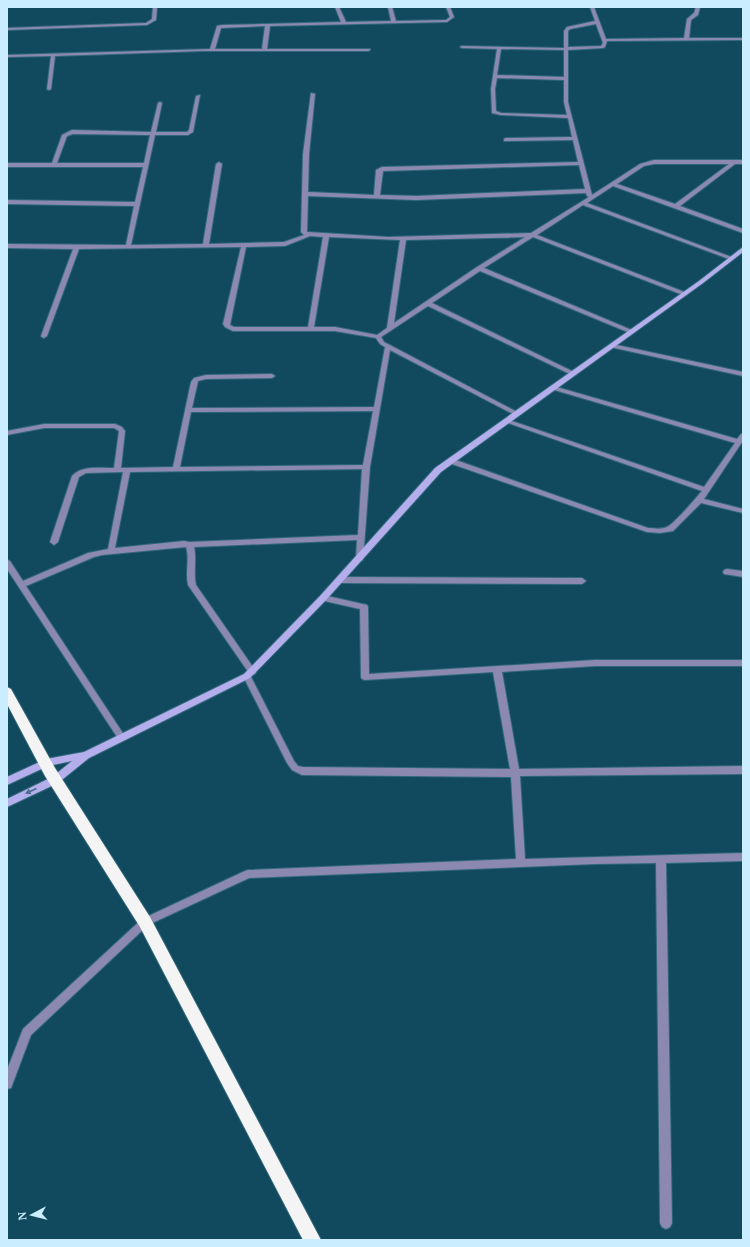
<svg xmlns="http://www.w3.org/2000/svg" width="750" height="1247" font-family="'PT Serif',serif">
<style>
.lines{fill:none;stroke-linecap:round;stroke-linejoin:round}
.street-casing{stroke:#32687b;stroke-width:2}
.secondary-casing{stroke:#32687b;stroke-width:2}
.highway-casing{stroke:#32687b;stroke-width:2}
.street{fill:#8b89af;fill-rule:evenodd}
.secondary{fill:#b4afec;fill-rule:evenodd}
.highway{fill:#f4f4f4;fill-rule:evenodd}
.oneway{fill:#4a6d90}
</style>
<rect width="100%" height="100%" fill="#114a5e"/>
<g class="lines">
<!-- street casing -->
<g class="street-casing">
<path id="street" d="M153,7H157L156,20L147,25L7,30V28L146,23L152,19Z
M335,7H339L346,22L391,21L388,7H392L396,21L446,20L450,17L446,7H450L454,17L447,22L270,26L267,49H370V50L368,51H203L55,56L51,89L49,90L47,89L51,56L7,57V55L210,49L217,26L222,25L341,22ZM265,26L262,49H215L221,28Z
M590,7H594L606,39L684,38L687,19L694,13L696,7H700L698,15L691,20L689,38H743V40L607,41L605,47L603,48L568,50V102L592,195L640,164L654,160H743V164H735L680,206L743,229V233L613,186L587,203L734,258L729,259L583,205L537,235L687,293V295H683L533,237L484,268L634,331V333H630L480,271L432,303L576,373V375H572L428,306L381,337L384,342L519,413V415H515L390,350L370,467L363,560L360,561L356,558L357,540L194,547C197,559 193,572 196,585L255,670L256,672L255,674L250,675L294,761L298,766L303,767L510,769L493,672L365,680L362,679L361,677L360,609L320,600L319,598L323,595L367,605L368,607L369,674L595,660H743V666H595L502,672L519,769L743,766V774L520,776L525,859L743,853V861L666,863L672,1223L670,1227L666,1229L662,1227L660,1223L656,863L595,864L249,878L148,925L31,1035L11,1088L7,1089V1070L23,1029L142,919L245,871L248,870L516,859L511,777L302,775L292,770L287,763L243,676L244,674L249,673L188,585C185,572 190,559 186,547L102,555L94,557L26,586L126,738L125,740H119L7,569V560L10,561L23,581L88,553L108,549L123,472L86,473L79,477L58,542L54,545L50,542L72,476C82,465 100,468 114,468L119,431L114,428H44L7,435V431L44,424H115L122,427L125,431L121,468L173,467L191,382L194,378L206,375L272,374L275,376L272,378L206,379L198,381L192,408L374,407L385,347L380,344L376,338L335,331H233L225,327L223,324L241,247L79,249L47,336L44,338L42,337L41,336L73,249L7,248V244L126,245L134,206L7,204V200L135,202L143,167H7V163H52L62,135L72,130L151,132L158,103L160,102L162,103L156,132H187L189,130L196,96L200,95L193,132L188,135H155L131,245L203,244L216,164L219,162L222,164L209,244L284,242L304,235L301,232L303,154L311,93L315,94L309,154L308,192L374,195L376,170L382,167L578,162L573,140L504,141V139L506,138L572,137L568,118L501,115L492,113L491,89L497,49L462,48L460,47L462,46L564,48V31L567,27L595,21ZM596,24L603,43L601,46L568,47V31L570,29ZM501,49L564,50V77L497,75ZM497,78L564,80V102L567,115L501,113L496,111L495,89ZM73,134L150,135L144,163H57L67,136ZM654,164H729L675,204L617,184L644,166ZM579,165L585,189L416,196L380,195L383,171ZM586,193L587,196L589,197L531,233L388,237L307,232L308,196L416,200ZM310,236L323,237L308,327H234L230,325L246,247L285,246ZM329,237L400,240L387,328L377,335L335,327H314ZM525,237L477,267L394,323L406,240ZM373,411L363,465L180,467L191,412ZM362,469L358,535L189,542L184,541L115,548L130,472Z
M612,344L743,372V376L610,347V345Z
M553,386L737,439L741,434H743L742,442L704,499L743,509V513L701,503L673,531L660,533L647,532L449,463L447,461L449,459H453L648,528C654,528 661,530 667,527C674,524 696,498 702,491L505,422V420H509L704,487L735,443L551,389V387Z
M727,569L743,571V577L724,574L723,572L724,570Z
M339,577L582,578L586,581L582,584L339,583L335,580Z"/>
</g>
<!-- secondary casing -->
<g class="secondary-casing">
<path id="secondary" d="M743,247V252L703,283L441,472L326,600L250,678L89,758L58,783L7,807V799L52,777L72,761L48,766L7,785V777L46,759L84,752L244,674L320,596L435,468L699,281Z"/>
</g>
<!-- highway casing -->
<g class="highway-casing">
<path id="highway" d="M7,687L11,689L55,768L150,917L321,1240H303L140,927L45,776L7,704Z"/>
</g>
<!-- street -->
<use href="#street" class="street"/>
<!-- secondary -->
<use href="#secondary" class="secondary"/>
<!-- highway -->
<use href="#highway" class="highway"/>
</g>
<!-- one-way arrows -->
<defs><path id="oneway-solid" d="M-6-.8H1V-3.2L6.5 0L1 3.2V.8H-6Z"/></defs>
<use class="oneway" href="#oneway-solid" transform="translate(31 791) rotate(155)"/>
<!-- border -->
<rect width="750" height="1247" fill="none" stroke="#caeeff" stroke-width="16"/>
<!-- north arrow -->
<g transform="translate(32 1215) rotate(263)" stroke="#114a5e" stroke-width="3" paint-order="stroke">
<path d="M0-3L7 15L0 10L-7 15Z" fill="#caeeff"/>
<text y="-6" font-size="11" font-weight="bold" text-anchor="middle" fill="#caeeff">N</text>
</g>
</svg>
